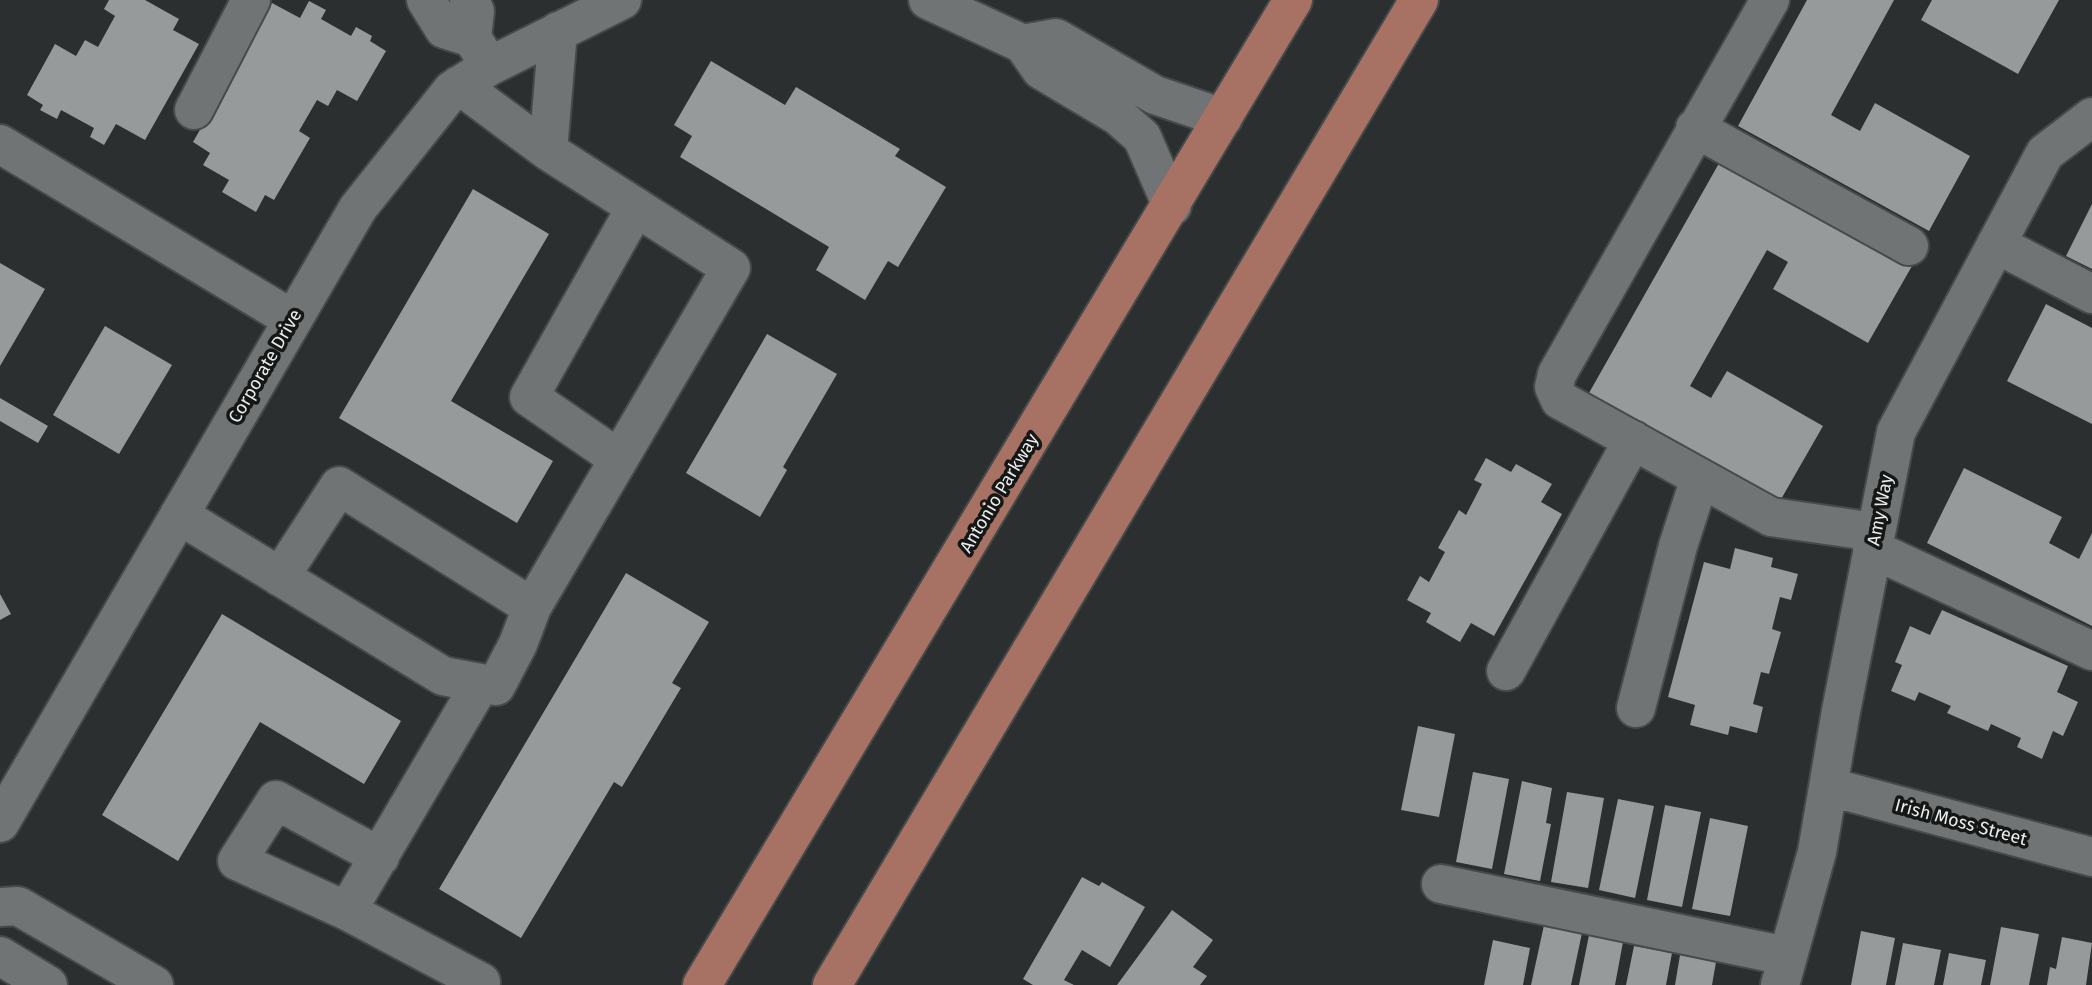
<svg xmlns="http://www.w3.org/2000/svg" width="2092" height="985" font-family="'Fira Sans',sans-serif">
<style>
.building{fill:#969a9a}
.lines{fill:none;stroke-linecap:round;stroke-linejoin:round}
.minor-casing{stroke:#474a4a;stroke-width:42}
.major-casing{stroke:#474a4a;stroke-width:42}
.minor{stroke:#707474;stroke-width:38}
.major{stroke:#a77263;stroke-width:38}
.labels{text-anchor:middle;stroke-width:7;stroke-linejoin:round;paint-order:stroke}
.street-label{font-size:18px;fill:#eaecec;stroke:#151717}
</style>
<rect width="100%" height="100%" fill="#2c2f2f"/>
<!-- building -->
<path class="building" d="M109,0H145L179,19L173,30L199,44L145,140L116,124L104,145L90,137L94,128L61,110L57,119L40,110L43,105L27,95L55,44L76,56L85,40L98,47L115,16L104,9Z
M1807,0H1894L1831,115L1860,131L1875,103L1970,156L1929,231L1738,126Z
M1932,0H2059L2018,74L1921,20Z
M309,1L326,10L321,19L351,36L356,27L372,36L370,41L386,51L357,101L337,90L328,106L317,100L299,131L310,138L274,200L265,195L256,212L222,192L229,180L203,165L210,153L193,142L272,3L300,18Z
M711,61L785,105L796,87L900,149L895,156L946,187L898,267L888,261L865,300L816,270L829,247L680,157L692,136L674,125Z
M1722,158L1912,266L1868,343L1773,289L1788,262L1767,250L1690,386L1711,398L1727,371L1823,426L1780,501L1589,393Z
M473,189L549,234L451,401L553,461L517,523L339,418Z
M2092,204V269L2066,256Z
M0,263L45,289L0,366Z
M2046,304L2092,328V424L2007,381Z
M105,326L172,365L119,454L53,415Z
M767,334L837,374L783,467L787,470L760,517L686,473Z
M0,398L48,426L38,443L0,421Z
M1486,458L1511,472L1516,464L1552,484L1541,502L1562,514L1494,636L1471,623L1460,642L1426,622L1431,613L1407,600L1420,576L1429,582L1445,552L1438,548L1459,510L1466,515L1482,484L1474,480Z
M1964,468L2062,517L2049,543L2079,559L2092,533V626L1927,543Z
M1735,548L1773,558L1771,567L1798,574L1791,600L1780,597L1772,629L1781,632L1769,674L1761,672L1753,704L1763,707L1757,733L1730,726L1728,735L1690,725L1695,705L1668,697L1704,562L1730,569Z
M626,573L709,622L672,683L681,688L622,787L614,782L521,938L439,889Z
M0,594L11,614L0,620Z
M1942,610L2068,666L2057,692L2078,702L2063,736L2053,731L2042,759L2017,747L2021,738L1991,724L1988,731L1947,713L1951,706L1919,692L1915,701L1891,691L1902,665L1895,662L1910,626L1930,635Z
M222,614L401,721L364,784L260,722L178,861L102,815Z
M1418,726L1455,734L1439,817L1401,810Z
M1473,772L1509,779L1492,869L1456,862Z
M1522,781L1552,788L1546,823L1551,824L1540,881L1504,874Z
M1567,792L1604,798L1588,888L1551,882Z
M1618,799L1654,806L1635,898L1599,890Z
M1665,805L1701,812L1682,907L1647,900Z
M1710,818L1748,826L1730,916L1692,909Z
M1082,877L1099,886L1102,882L1145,907L1110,967L1082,950L1064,980L1074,985H1033L1023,979Z
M1172,910L1213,940L1193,967L1207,976L1200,985H1117Z
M1544,925L1582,933L1571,985H1531Z
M2001,927L2039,934L2029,985H1990Z
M1861,931L1895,938L1886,985H1851Z
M1589,935L1623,942L1615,985H1579Z
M2062,937L2092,943L2086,985H2047L2050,967L2056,969Z
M1493,940L1530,948L1523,985H1484Z
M1903,943L1941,950L1934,985H1895Z
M1634,946L1672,953L1666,985H1626Z
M1949,953L1986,960L1981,985H1943Z
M1680,955L1716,962L1712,985H1675Z"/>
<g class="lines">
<!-- minor casing -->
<g class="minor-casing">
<path id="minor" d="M426,0L444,29L472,38L490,66
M469,0L475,11L472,38
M928,0L1023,44L1041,70L1118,116L1142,137L1172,206
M1770,0L1557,374L1554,387L1560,400L1771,517L1875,532
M1023,44L1056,38L1155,95L1223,118
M459,85L548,151L731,268L532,607
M194,110L251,0
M1695,128L1909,246
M0,144L292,319
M548,151L558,31
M1996,244L2092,294
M619,459L529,397L636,207
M179,515L443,676L496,686L518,644L532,607L339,486L280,577
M1872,549L2092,651
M1506,671L1633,440
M481,683L347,911L481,982
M1636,708L1678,546L1700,478
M1830,787L2092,857
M0,823L358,208L452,90L490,66L622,0
M1441,884L1786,956
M0,907L18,906L154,985
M347,911L237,861L276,800L380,857
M0,956L48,985
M1780,985L1817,852L1841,711L1896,432L2045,153L2092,117"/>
</g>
<!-- major casing -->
<g class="major-casing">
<path id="major" d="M702,985L1293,0
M832,985L1419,0"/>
</g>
<!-- minor -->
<use href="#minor" class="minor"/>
<!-- major -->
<use href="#major" class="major"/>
</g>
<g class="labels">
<!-- street labels -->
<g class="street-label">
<text transform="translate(265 366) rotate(-60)" y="6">Corporate Drive</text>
<text transform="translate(999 493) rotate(-59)" y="6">Antonio Parkway</text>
<text transform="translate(1880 510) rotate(-79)" y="6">Amy Way</text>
<text transform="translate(1961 822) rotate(15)" y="6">Irish Moss Street</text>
</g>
</g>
</svg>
